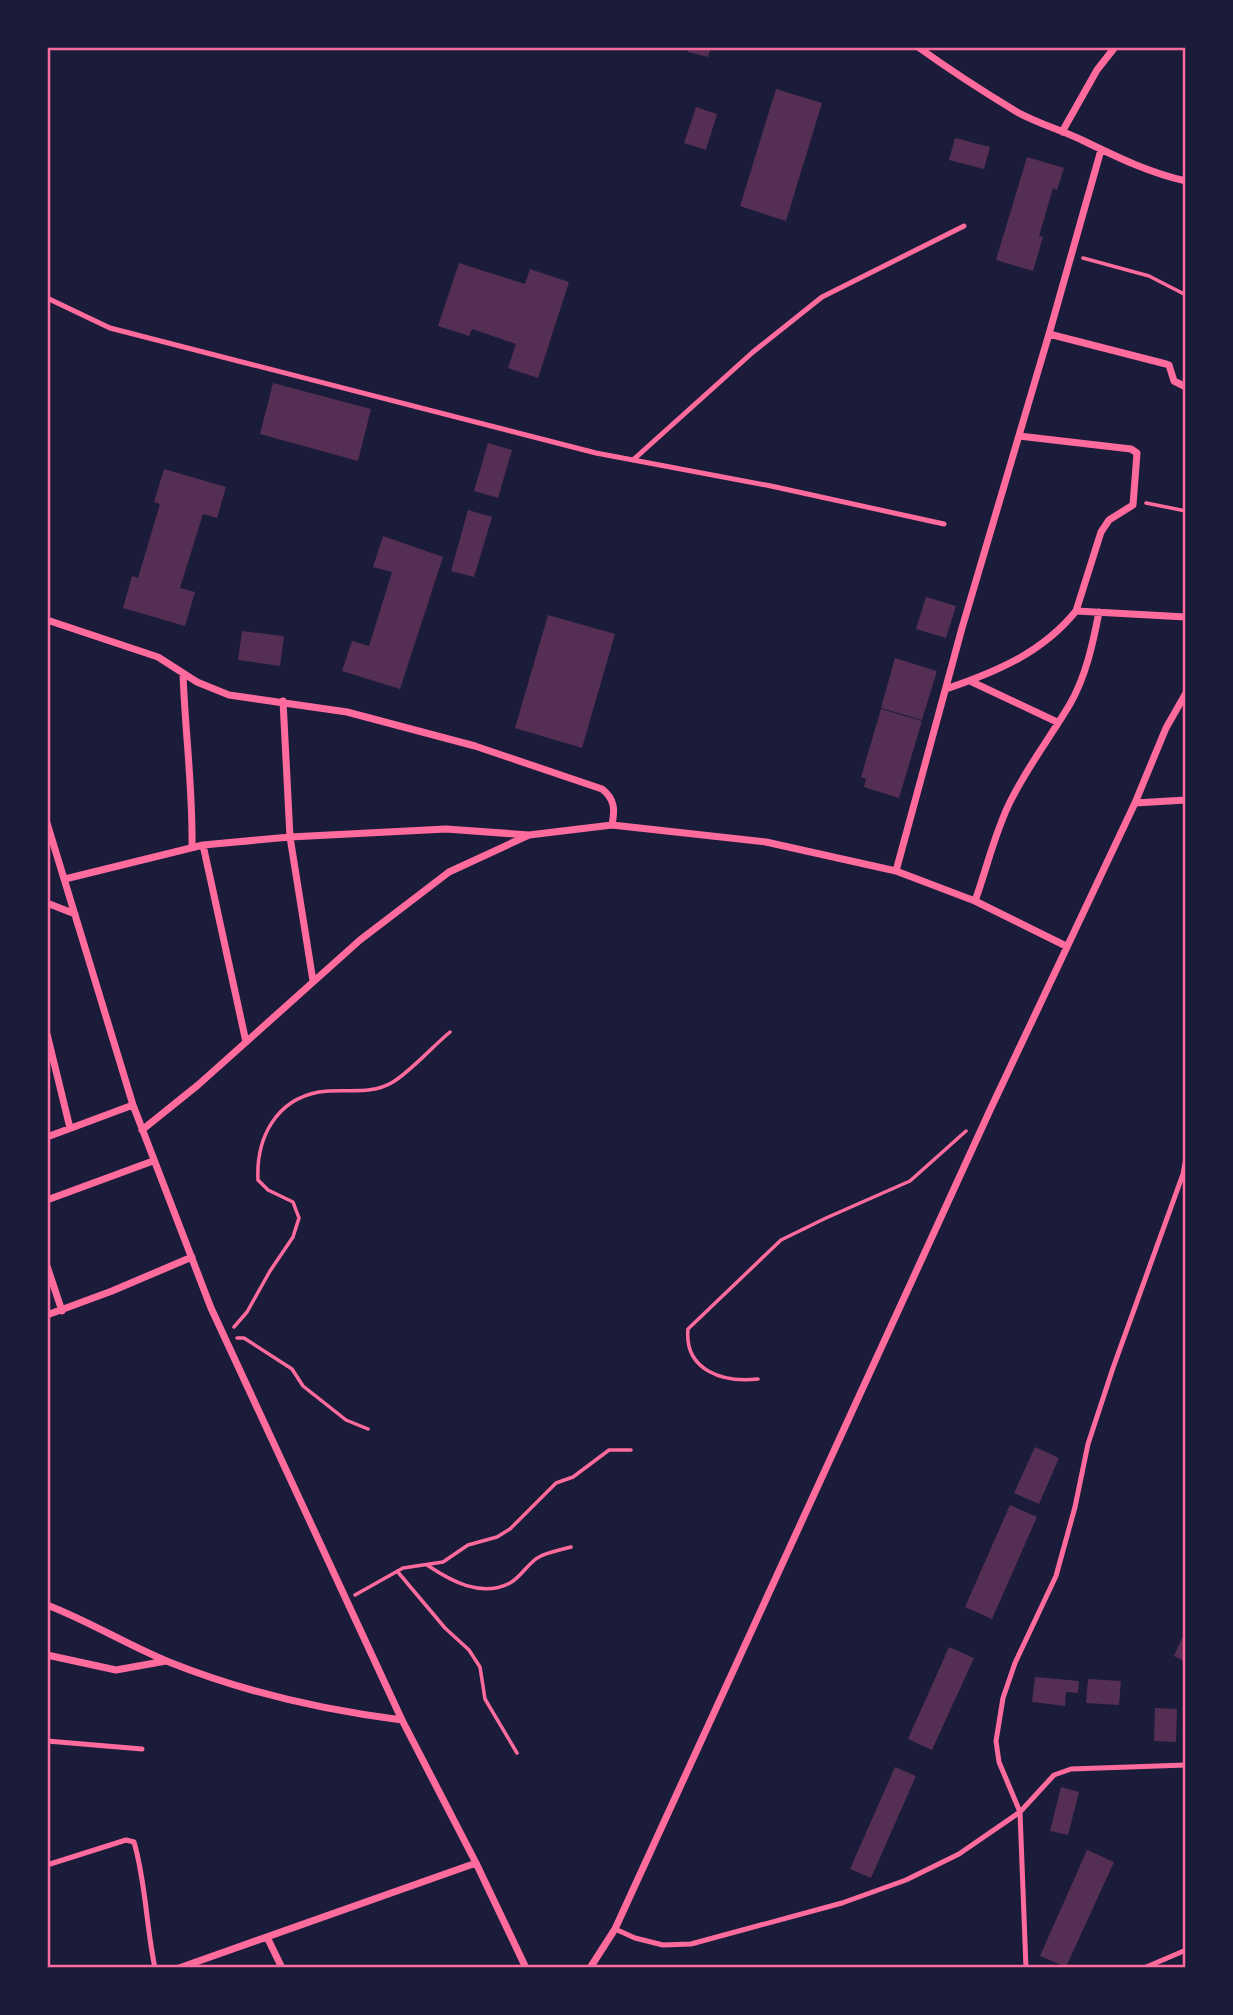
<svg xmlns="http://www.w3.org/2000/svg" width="1233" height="2015" font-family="Quicksand,sans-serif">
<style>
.building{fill:#542f53}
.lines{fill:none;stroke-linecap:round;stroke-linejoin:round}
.path{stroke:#ff6b9d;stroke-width:3.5}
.service{stroke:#ff6b9d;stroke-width:5}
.minor{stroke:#ff6b9d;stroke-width:7}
.neatline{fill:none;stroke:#ff6b9d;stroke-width:2.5}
</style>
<rect width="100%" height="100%" fill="#1b1b3a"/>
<!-- building -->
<path class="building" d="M689,47H711L708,57L688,52Z
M776,89L822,103L786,221L740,206Z
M696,107L717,114L706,150L684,143Z
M955,138L990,147L984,169L949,160Z
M1027,157L1064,168L1057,190L1053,188L1039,236L1043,237L1033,271L996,260Z
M459,263L525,284L530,269L569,282L538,378L508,368L516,344L472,329L469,336L438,326Z
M273,383L371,409L358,461L260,434Z
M488,443L512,450L498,498L474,491Z
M164,469L226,487L217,518L203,514L180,588L195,592L185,626L123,608L132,576L138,578L160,504L154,502Z
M468,510L492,517L474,577L451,571Z
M383,536L443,557L400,689L342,671L352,641L369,646L392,572L373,567Z
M926,597L956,606L946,638L916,629Z
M548,615L615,634L582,748L515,728Z
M242,631L284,636L280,666L238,660Z
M895,658L937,671L922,720L881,708Z
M881,709L922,721L899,798L864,787L866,779L861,777Z
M1035,1447L1059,1458L1039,1504L1014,1493Z
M1010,1505L1037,1517L992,1619L965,1607Z
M1186,1629V1662L1174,1656Z
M949,1647L974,1658L932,1750L908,1739Z
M1035,1677L1079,1681L1078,1693L1066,1692L1065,1706L1032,1702Z
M1088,1679L1121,1681L1119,1705L1086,1703Z
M1155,1708L1177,1709L1176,1742L1154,1741Z
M895,1767L916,1776L871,1878L850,1869Z
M1061,1787L1079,1792L1068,1835L1050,1831Z
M1087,1850L1114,1862L1066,1967L1040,1956Z"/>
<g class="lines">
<!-- path -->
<path class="path" d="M1083,258L1149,276L1186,295
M1146,503L1186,511
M234,1327L247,1312L270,1271L293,1237L299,1218L293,1202L268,1190L258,1180C256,1139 275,1100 319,1092C344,1088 370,1096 393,1082C412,1070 432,1047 450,1032
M237,1338H244L292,1369L303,1386L346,1420L368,1429
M758,1379C724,1383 684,1371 688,1329L781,1240L826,1218L910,1181L966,1131
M427,1565C451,1581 481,1598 510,1583C521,1577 528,1563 539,1557C548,1552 561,1550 571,1547
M397,1571L445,1628L469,1650L480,1667L485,1699L517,1753
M355,1595L403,1568L443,1562L468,1545L497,1537L510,1529L556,1483L573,1477L609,1450H631"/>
<!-- service -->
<path class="service" d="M47,298L110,328L596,453L771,486L944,524
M633,460L753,352L822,297L964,226
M47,1741L142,1749
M47,1865L126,1840L134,1842C146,1883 146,1926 155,1968
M615,1929L635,1938L663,1945L691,1944L842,1903L906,1880L959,1854L1020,1812L1054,1775L1071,1769L1186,1765
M1026,1968L1020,1812L999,1762L996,1741L1003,1698L1015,1663L1056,1576L1075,1507L1088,1444L1113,1368L1183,1174L1186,1158
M1144,1968L1186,1950"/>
<!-- minor -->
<path class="minor" d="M918,47C950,70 984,92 1017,112C1039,124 1064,131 1086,142C1119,158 1150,173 1186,181
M1062,132L1097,70L1115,47
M1049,334L1166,364L1169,365L1174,381L1186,387
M1019,436L1131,449L1137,453L1133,505L1109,520L1101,532L1076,611
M47,620L158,657L197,682L229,695L347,712L475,746L602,789C615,799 615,810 612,825
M183,674C185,731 193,789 192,847
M970,681L1057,722
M946,689C996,672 1042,653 1076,611L1186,617
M283,701L290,837L313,981
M1135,803L1186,800
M47,823L133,1105L211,1308L402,1720L476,1863L526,1968
M203,845L246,1042
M896,871L962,628L1049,334L1101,150
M65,879L203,845L290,837L446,829L529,835
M975,901C987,868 995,831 1011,800C1028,766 1051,736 1070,704C1086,676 1093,643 1099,612
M47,903L75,914
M47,1034L70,1128
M142,1130L198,1085L360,940L449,872L529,835L612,825L766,842L896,871L975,901L1066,946
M47,1137L133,1105
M47,1200L153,1161
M47,1266L62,1311
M47,1315L112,1291L192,1257
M47,1605C89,1621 127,1645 169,1662C244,1692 322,1710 402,1720
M47,1655L116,1670L166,1661
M267,1937L282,1968
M179,1968L476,1863
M590,1968L615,1929L991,1108L1135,803L1166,728L1186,693"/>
</g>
<!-- border -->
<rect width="1233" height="2015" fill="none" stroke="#1b1b3a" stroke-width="98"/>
<rect x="49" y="49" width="1135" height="1917" class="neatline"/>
</svg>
